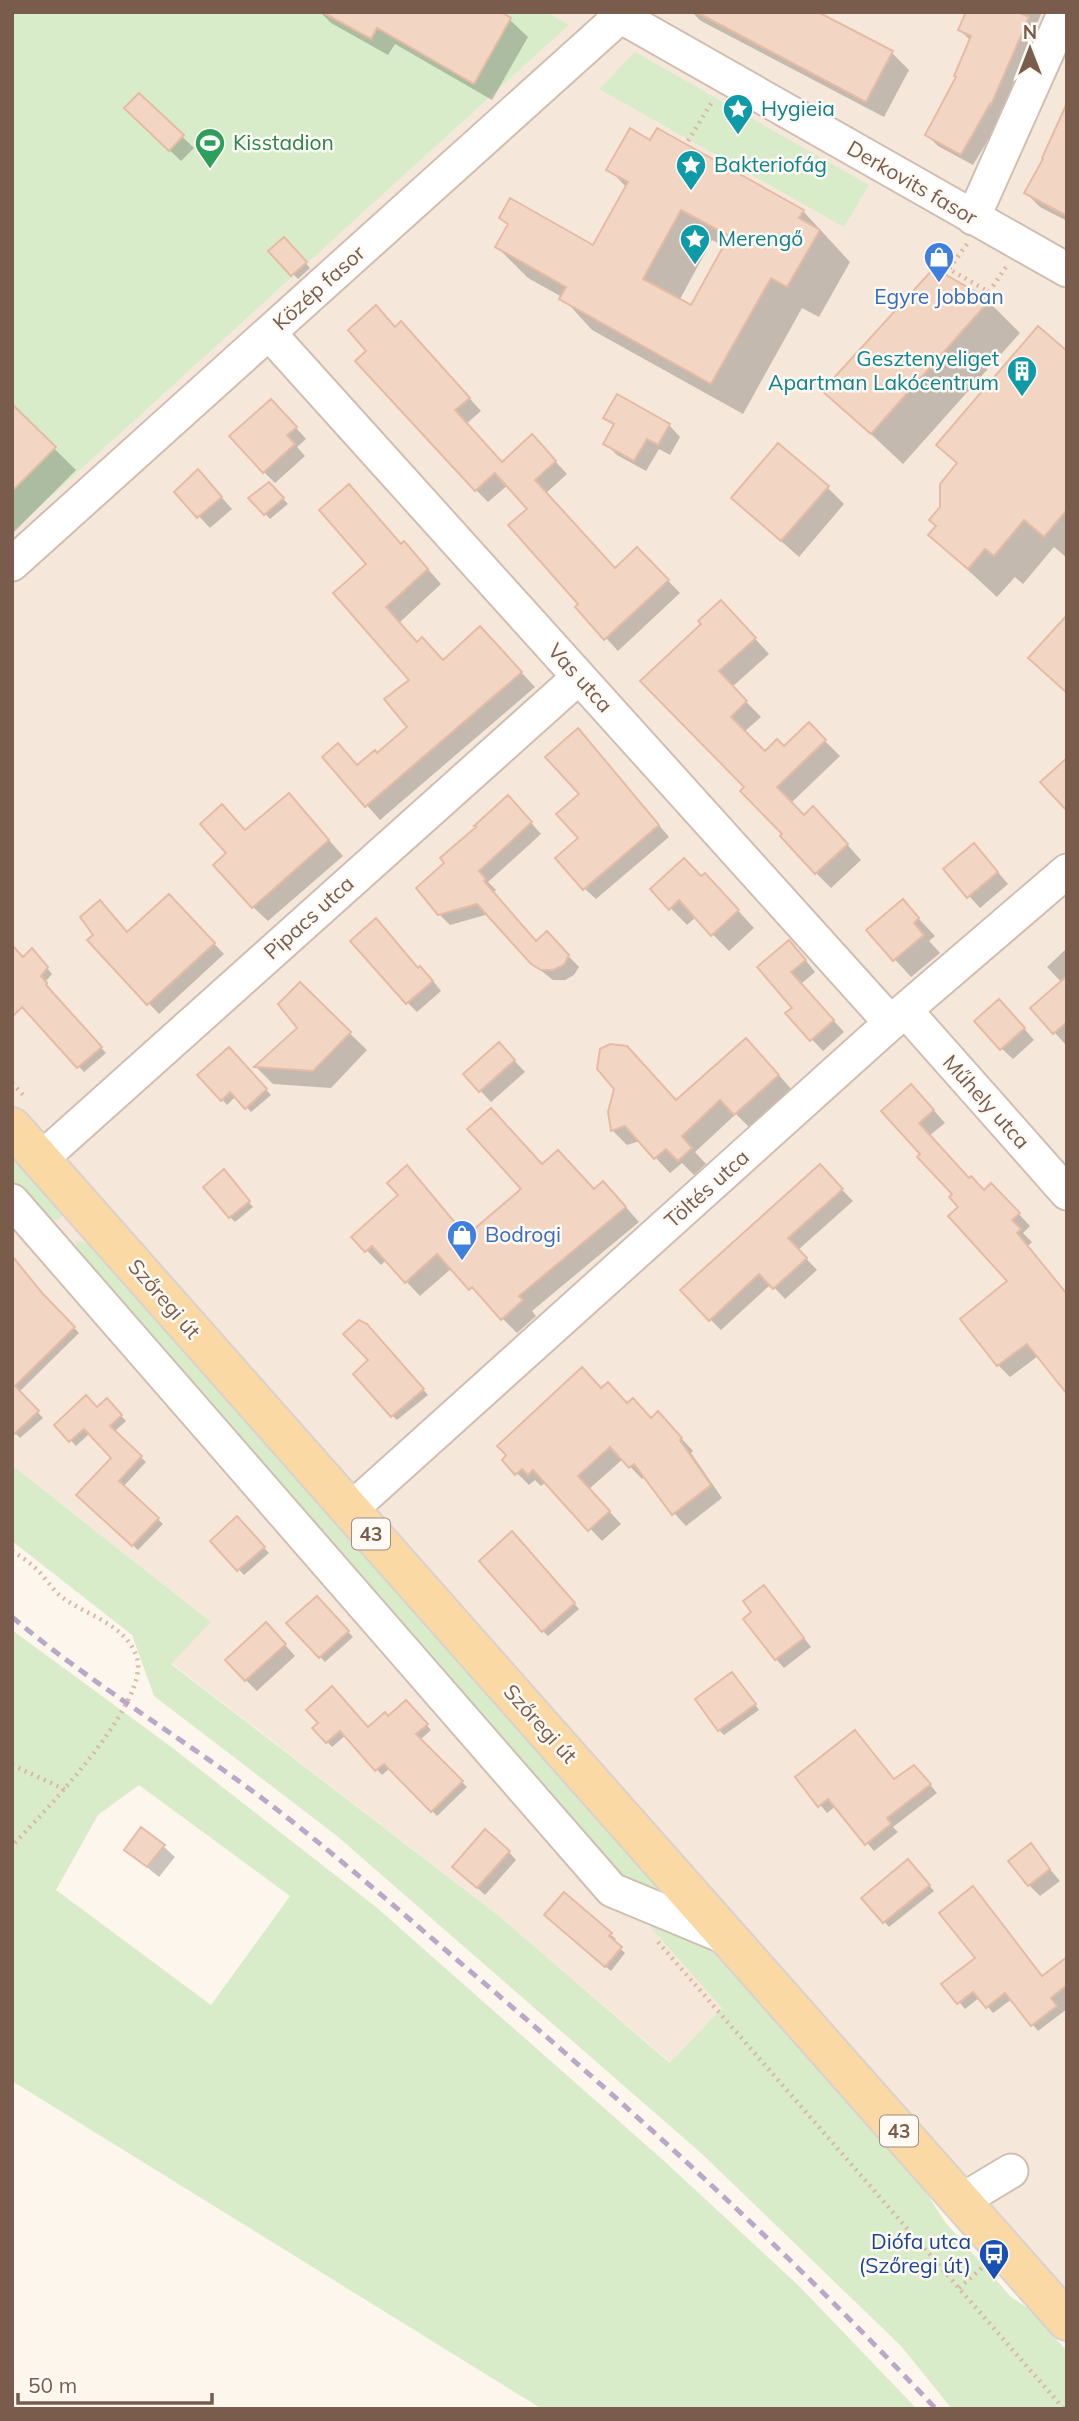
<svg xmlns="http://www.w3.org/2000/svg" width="1079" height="2421" font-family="Mulish,sans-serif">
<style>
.residential{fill:#f5e8da}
.green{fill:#d8ecc9;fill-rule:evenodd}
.shadow{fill:#0003;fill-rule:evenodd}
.building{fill:#f3d5c3;stroke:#e6bba3;stroke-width:2;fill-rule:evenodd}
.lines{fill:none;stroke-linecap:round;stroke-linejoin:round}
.minor-casing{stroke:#d1beb0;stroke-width:37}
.major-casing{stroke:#dad1cd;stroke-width:42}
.path{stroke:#d9b8a5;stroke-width:4.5;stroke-dasharray:2 5;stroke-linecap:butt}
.minor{stroke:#fff;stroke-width:33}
.major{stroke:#fbd9a5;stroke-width:38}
.rail{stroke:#b9a8c9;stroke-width:5;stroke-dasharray:10 7;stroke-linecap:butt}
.labels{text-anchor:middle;stroke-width:5;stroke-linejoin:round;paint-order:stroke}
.shield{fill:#fffaf3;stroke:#a28b7f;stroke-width:2}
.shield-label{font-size:19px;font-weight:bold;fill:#7a5c4d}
.culture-label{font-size:21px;fill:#0d838f;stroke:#fffaf3;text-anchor:start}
.leisure-label{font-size:21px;fill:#27864d;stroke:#fffaf3;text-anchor:start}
.street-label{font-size:21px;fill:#7a5c4d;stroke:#fffaf3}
.shop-label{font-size:21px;fill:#366cbe;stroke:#fffaf3}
.transit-label{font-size:21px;fill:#164399;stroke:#fffaf3;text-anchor:end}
</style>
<rect width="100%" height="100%" fill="#fdf6ec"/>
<!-- residential -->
<path class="residential" d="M547,12H1067V2299L773,1965L722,2008L671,2063L499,1916L171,1663L210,1621L12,1465V532L569,25Z"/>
<!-- green -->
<path class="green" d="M12,12H547L569,25L12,532Z
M635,52L869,185L844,227L599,89Z
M12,1151L60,1205L62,1216L57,1220L47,1219L12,1190Z
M76,1241L88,1243L675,1903L617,1884L79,1263Z
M12,1465L211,1622L171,1664L499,1916L670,2063L722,2008L633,1907L697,1931L922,2186L945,2222L1011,2297L1028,2308L1067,2351V2409H952L901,2346L701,2153L337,1836L154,1696L132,1635L12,1541Z
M12,1630L170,1746L376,1907L663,2160L799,2286L917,2409H542L12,2081ZM139,1785L290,1896L211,2005L56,1890L98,1815Z"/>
<!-- shadow -->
<path class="shadow" d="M320,12H497L510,20L528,37L492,100L395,44L388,55L331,23Z
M692,12H815L892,53L909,70L884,117L701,21Z
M968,12H1042L1036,26L1039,30L1003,115L973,165L938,146L927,135L958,77L971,41L960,30Z
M139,95L194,148L181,161L126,108Z
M1067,105V221L1040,207L1026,193L1045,159Z
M651,142L803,211L850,262L819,317L802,308L743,414L592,330L562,297L528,278L497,247L509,226L501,218L594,247L627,188L609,169ZM712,240L725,247L692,307L679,301Z
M284,239L310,268L298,279L271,251Z
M934,270L989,302L1020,333L903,464L825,391Z
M396,328L413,336L481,411L466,424L502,463L544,449L567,474L546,493L615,570L637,549L680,593L618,651L606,638L581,605L530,509L508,485L488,502L476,490Z
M1067,353V558L1054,547L1023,584L1015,577L997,597L930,535L938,526L942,508L958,465L939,445Z
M12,407L76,470L12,534Z
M282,412L306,439L297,447L305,456L275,483L264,472Z
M606,418L669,425L680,437L670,455L659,449L646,471L617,455L606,444L615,427Z
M209,483L232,509L210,528L176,492Z
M269,484L288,504L270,519L251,498Z
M827,487L844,504L799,557L733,498Z
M364,501L402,545L418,558L441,584L399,623L417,643L443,662L494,643L535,687L380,820L324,757L338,745L358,766L378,755L409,728L411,680L369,564Z
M736,618L769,654L732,687L761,717L744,732L765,753L784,749L809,725L840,756L791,803L804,817L828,823L861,860L831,888L816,873L747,787L642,681Z
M589,742L669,837L596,899L584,888L581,795Z
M289,795L343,856L268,921L253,907L228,853L245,831Z
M518,808L541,834L488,882L496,890L493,893L537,942L557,944L579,967L574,975L565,980H553L539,969L489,914L450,925L439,914Z
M985,857L1008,884L980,908L946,870Z
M652,889L721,892L754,928L729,951L696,917L687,925Z
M169,897L224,954L159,1014L89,940L128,933Z
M903,902L935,936L929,941L940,953L911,977L869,931Z
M1067,948V1046L1032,1008L1062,983L1047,967Z
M800,953L815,972L801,984L844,1032L823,1051L788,1014L794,1008L759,968Z
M37,956L52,974L45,982L51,989L49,991L106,1053L84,1072L12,994L23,959Z
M419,969L430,977L441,991L417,1012L407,1002Z
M300,985L367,1050L331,1088L273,1084L256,1067L300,1029Z
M1010,1012L1034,1040L1013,1059L1001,1048Z
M229,1049L271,1095L251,1112L236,1096L227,1105L200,1075Z
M761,1055L793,1091L750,1128L736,1114L695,1152L706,1164L694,1175L682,1163L670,1173L640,1141L627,1145L612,1130L676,1101Z
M510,1056L525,1072L491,1102L465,1074Z
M923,1098L945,1123L929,1136L970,1180L984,1192L1003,1197L1030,1226L1023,1233L1032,1242L1028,1246L1067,1294L1038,1356L1010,1377L998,1365L1010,1282L960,1208L954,1194L884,1111Z
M542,1166L594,1190L617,1197L639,1222L532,1311L536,1316L517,1333L452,1268L420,1296L386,1260L381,1265L354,1237L421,1182L468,1237L523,1189Z
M819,1166L853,1201L798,1250L817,1270L785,1299L771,1284L721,1330L710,1319Z
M228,1177L253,1207L235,1222L230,1217Z
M12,1259L79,1333L19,1392L43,1418L20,1438L12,1430Z
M372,1331L428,1395L397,1420L392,1415Z
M602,1390L651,1420L670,1426L693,1451L691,1453L722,1498L686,1526L674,1513L646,1476L642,1479L623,1459L589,1489L621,1524L602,1541L546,1482L541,1486L535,1480L529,1485L517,1473Z
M107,1400L126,1421L114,1432L146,1462L123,1487L163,1524L138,1550L78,1495L113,1458L90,1433L76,1446L56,1425L97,1409Z
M237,1519L269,1553L244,1575L212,1541Z
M517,1539L579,1609L548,1636L543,1631Z
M764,1587L811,1647L784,1668L776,1659L754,1612Z
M317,1598L353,1637L325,1662L289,1623Z
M277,1636L295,1656L257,1691L246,1680Z
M737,1679L759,1710L724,1735L719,1730Z
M406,1702L431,1730L420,1740L467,1787L437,1816L390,1768L382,1775L346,1735L332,1747L315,1728L369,1729L389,1718Z
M921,1774L937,1793L893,1827L898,1832L874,1851L836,1806L827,1813L798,1778L895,1781Z
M163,1846L175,1857L159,1877L126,1850Z
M1030,1846L1060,1881L1040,1896L1029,1885Z
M509,1852L516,1860L485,1895L462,1874Z
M913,1866L934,1891L889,1927L864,1898Z
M564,1894L611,1935L616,1939L613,1942L625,1953L611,1971L551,1920Z
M978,1958L1043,1978L1067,1959V2009L1038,2031L1012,1999L993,2013L980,1997L965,2009L944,1984Z"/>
<!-- building -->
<path class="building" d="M322,12H501L511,18L474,84L377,28L371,39Z
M696,12H818L893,51L866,102Z
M966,12H1018L1029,17L991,105L990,104L961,155L925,135L956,77L954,76L971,36L958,30Z
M139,93L184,135L169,151L124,108Z
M1067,103V216L1024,193L1043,159L1042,158Z
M630,128L650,140L657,128L804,210L799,218L820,230L787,287L771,278L711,384L559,299L566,287L495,247L508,224L499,218L510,198L593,245L628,182L606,170ZM681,210L729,236L691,305L643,279Z
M284,237L307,262L291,276L268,251Z
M934,268L990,300L871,434L822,391Z
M376,305L395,327L401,321L470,398L455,410L502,462L532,434L543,446L556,461L535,480L615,568L637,547L669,580L604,640L575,607L578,604L508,525L527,509L495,473L475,491L355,361L366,351L348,330Z
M1038,326L1067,351V510L1044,537L1024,520L994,556L985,549L968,569L928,535L936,526L929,520L940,507V484L957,463L936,445Z
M617,394L670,424L658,445L647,439L634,461L603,444L614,424L603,418Z
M271,399L297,427L287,435L295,444L263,473L229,436Z
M12,404L56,447L12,491Z
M778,443L829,486L781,541L731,498Z
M198,469L222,497L197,518L174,492Z
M269,482L284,498L264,515L248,498Z
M349,484L401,544L404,541L428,569L386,607L417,642L422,637L443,660L480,626L522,672L365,807L322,757L338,743L357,765L375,750L377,753L407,727L384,699L409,680L333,593L366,564L319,510Z
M721,600L756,638L719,671L747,701L731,717L765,751L777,739L784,746L809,722L826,740L777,787L804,815L813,806L848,844L815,874L780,836L782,834L740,791L744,787L640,681L701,624L698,621Z
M1067,615V693L1028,658Z
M578,728L659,825L583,890L555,858L578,838L556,814L579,794L545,757Z
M1067,758V811L1040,782Z
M289,793L329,840L252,908L213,865L226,853L200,824L222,804L245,830Z
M508,795L532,822L479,871L486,879L484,881L536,941L547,931L569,955L564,965L553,970H541L531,964L477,904L438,915L416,888L444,863L440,858L476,827L474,826Z
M974,843L998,872L967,898L943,869Z
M684,858L701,876L705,873L739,910L711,936L679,900L669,910L650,889Z
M169,894L215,943L147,1005L87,940L93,935L80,917L100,900L127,932Z
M903,899L919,918L914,923L924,935L893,961L866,930Z
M376,918L418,968L420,966L433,981L406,1004L350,941Z
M789,940L806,960L791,972L834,1020L810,1041L785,1013L792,1008L757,967Z
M12,945L23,957L32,948L48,967L41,976L47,983L46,985L102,1047L77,1068L22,1007L12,1017Z
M1067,976V1022L1053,1034L1030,1008Z
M300,982L351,1032L313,1071L254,1067L297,1028L278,1004Z
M999,999L1025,1028L1000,1050L974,1021Z
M746,1038L779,1075L734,1115L720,1100L682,1136L692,1148L678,1161L666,1149L654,1159L625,1126L611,1131L608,1112L614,1089L597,1069L600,1049L610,1044L627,1046L676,1100Z
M499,1042L515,1060L479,1092L463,1074Z
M229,1047L267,1089L245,1109L230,1092L221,1101L197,1075Z
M911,1084L934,1110L919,1123L969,1178L971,1176L984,1190L991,1183L1020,1213L1012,1220L1021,1229L1017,1233L1067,1294V1394L1027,1344L997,1366L960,1319L1007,1281L948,1216L958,1207L949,1197L952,1194L917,1157L920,1154L881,1111Z
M491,1108L542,1164L558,1150L594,1189L603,1181L626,1207L519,1296L523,1300L501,1320L472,1287L469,1290L437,1254L405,1283L372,1246L365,1252L351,1237L398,1195L387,1183L407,1165L466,1236L521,1189L467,1129Z
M820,1164L843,1189L788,1238L807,1258L773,1289L759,1274L709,1321L680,1290Z
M224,1169L250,1201L229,1218L203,1187Z
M12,1256L43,1294L75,1327L15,1386L39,1411L12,1436Z
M359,1320L367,1324L424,1389L391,1417L353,1374L368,1360L343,1334Z
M582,1367L601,1388L608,1382L627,1403L633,1398L651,1418L658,1411L682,1438L680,1440L711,1485L672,1515L634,1464L629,1468L610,1447L578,1476L610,1511L588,1531L533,1470L528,1475L522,1469L515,1475L502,1460L506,1455L497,1446Z
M86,1395L97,1407L107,1398L122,1415L110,1426L142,1456L119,1481L159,1518L132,1546L76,1495L111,1458L84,1429L69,1442L54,1425Z
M237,1516L265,1547L237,1571L210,1541Z
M512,1531L575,1603L542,1632L479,1561Z
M764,1585L804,1638L775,1660L743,1619L751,1612L743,1601Z
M317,1596L349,1631L319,1658L286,1623Z
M266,1622L286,1644L245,1681L225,1660Z
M732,1672L756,1704L718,1731L695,1699Z
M332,1686L368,1727L385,1712L388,1716L406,1700L428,1724L416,1734L463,1781L431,1812L384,1764L375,1771L340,1731L326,1743L312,1728L318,1723L306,1710Z
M855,1730L894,1779L914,1765L931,1784L887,1818L891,1824L865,1845L828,1799L818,1807L795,1777Z
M141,1827L165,1845L147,1867L124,1850Z
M485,1829L510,1851L477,1888L452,1867Z
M1031,1843L1050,1869L1028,1886L1008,1861Z
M908,1859L930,1885L883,1923L861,1898Z
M973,1886L1042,1976L1067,1957V1985L1051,1998L1057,2006L1031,2026L1005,1993L986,2008L973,1992L957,2004L941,1984L975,1958L939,1913Z
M564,1892L612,1933L609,1936L622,1947L605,1967L544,1915Z"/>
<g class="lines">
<!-- minor casing -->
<g class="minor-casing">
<path id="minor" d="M613,12L1067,270
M973,218L1065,12
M269,333L891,1023
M12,564L625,12
M905,1010L1067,1193
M41,1159L579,677
M12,1201L612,1890L730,1939
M350,1510L905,1010L1067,871
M961,2201L1011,2171"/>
</g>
<!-- major casing -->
<g class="major-casing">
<path id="major" d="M12,1127L1067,2321"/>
</g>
<!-- path -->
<path class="path" d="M688,141L712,102
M967,244L949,269L989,292L1006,267
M12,1083L25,1097
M12,1551C20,1556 28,1561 34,1567C45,1576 52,1590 63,1598C88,1616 127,1625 137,1658C150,1703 43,1813 12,1846
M12,1765L66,1790
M658,1942L1064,2409
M959,2288L982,2268"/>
<!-- minor -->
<use href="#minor" class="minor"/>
<!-- major -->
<use href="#major" class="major"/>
<!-- rail -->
<path class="rail" d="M12,1617C101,1692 203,1750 294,1823C356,1872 416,1925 477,1977C637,2113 792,2255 936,2409"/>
</g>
<!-- icons -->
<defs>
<g id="sight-pin" transform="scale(1.575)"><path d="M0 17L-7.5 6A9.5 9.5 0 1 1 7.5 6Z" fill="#0f9aa8" stroke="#fffaf3"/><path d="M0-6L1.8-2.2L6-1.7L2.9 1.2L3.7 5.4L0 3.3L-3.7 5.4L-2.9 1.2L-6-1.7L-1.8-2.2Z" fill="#fff"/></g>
<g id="stadium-pin" transform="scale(1.575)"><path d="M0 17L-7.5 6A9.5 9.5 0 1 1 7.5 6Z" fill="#2e9e5b" stroke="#fffaf3"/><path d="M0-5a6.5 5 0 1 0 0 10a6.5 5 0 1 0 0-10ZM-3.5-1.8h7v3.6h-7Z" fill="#fff"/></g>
<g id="shop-pin" transform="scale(1.575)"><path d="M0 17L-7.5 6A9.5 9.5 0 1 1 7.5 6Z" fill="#3f7fe0" stroke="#fffaf3"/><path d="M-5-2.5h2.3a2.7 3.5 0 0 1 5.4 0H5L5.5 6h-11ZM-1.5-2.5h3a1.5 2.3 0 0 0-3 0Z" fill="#fff"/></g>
<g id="building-pin" transform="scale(1.575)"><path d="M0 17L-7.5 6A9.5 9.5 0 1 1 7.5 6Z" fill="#0f9aa8" stroke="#fffaf3"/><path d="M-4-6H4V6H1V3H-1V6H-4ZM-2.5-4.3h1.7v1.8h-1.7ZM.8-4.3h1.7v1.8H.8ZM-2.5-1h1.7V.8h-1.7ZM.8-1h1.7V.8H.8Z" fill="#fff"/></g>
<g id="bus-pin" transform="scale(1.575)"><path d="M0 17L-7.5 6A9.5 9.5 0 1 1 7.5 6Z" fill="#1a4fb4" stroke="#fffaf3"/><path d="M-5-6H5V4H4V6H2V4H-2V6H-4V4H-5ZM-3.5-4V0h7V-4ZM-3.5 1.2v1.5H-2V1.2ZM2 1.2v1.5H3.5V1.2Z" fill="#fff"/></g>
</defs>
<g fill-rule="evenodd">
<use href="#sight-pin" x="738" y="109"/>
<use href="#stadium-pin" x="210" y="143"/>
<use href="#sight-pin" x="691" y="165"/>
<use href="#sight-pin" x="695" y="239"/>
<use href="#shop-pin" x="939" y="257"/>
<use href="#building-pin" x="1022" y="371"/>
<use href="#shop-pin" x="462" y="1235"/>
<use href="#bus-pin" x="994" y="2254"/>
</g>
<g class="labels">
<!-- shield labels -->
<g class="shield">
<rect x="352" y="1518.5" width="38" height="31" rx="5"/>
<rect x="880" y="2115.5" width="38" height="31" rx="5"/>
</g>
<g class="shield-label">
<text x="371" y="1541">43</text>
<text x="899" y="2138">43</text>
</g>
<!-- culture labels -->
<g class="culture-label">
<text x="761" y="116">Hygieia</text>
<text x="714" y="172">Bakteriofág</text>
<text x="718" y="246">Merengő</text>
<text x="999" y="366" text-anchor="end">Gesztenyeliget<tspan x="999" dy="24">Apartman Lakócentrum</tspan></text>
</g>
<!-- leisure labels -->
<g class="leisure-label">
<text x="233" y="150">Kisstadion</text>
</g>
<!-- street labels -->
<g class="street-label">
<text transform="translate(912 183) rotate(30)" y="7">Derkovits fasor</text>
<text transform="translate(319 288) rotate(-42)" y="7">Közép fasor</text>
<text transform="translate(580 678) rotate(48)" y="7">Vas utca</text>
<text transform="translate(309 918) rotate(-42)" y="7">Pipacs utca</text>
<text transform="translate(986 1102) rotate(48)" y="7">Műhely utca</text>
<text transform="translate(707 1189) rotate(-42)" y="7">Töltés utca</text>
<text transform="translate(164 1299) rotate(49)" y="7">Szőregi út</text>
<text transform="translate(540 1724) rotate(48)" y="7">Szőregi út</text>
</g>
<!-- shop labels -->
<g class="shop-label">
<text x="939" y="304">Egyre Jobban</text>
<text x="485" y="1242" text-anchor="start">Bodrogi</text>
</g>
<!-- transit labels -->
<g class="transit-label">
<text x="971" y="2249">Diófa utca<tspan x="971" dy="24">(Szőregi út)</tspan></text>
</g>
</g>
<!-- border -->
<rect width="1079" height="2421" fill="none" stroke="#7a5c4d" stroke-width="28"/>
<!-- north arrow -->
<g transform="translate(1030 49)" stroke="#fffaf3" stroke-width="5" paint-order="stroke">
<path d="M0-5L12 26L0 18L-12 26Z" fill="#7a5c4d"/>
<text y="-10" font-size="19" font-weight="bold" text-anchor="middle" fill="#7a5c4d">N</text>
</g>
<!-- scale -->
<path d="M18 2393v10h194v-10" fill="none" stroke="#7a5c4d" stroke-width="3.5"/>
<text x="28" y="2393" font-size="21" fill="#7a5c4d" stroke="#fffaf3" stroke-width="5" paint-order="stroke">50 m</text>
</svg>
